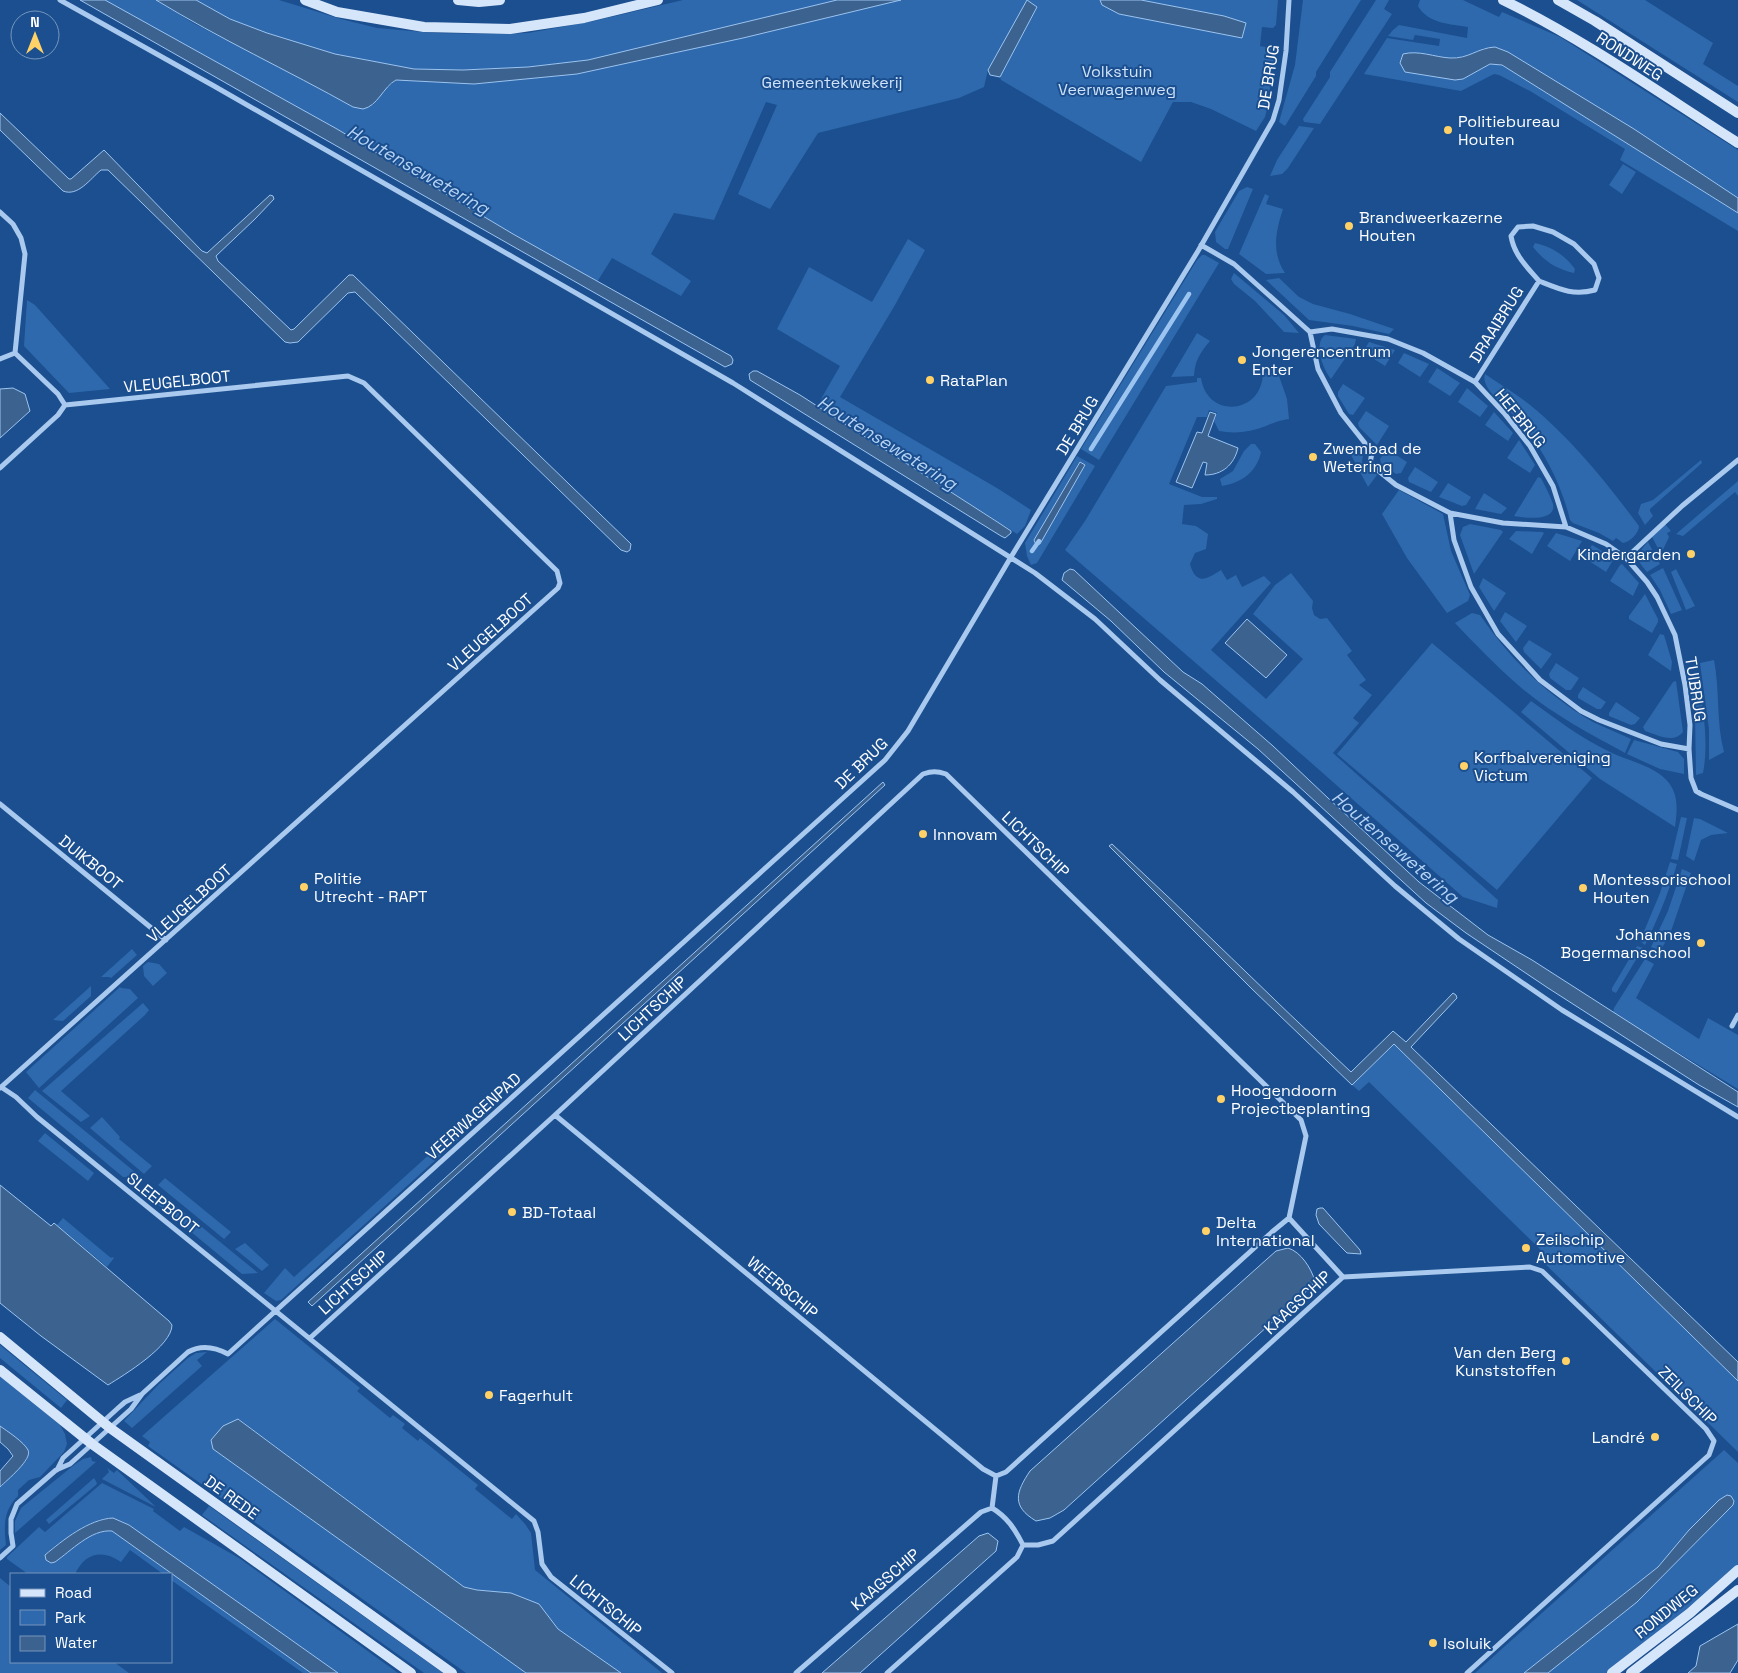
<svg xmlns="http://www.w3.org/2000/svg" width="1738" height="1673" font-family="'Space Grotesk',sans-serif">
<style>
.green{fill:#2e69ad;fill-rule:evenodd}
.water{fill:#3c6290;stroke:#9cc4f0}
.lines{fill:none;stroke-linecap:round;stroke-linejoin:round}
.stream{stroke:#9cc4f0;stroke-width:4.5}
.minor{stroke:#a9c9ee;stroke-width:5}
.secondary{stroke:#d6e6fa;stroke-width:10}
.poi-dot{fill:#ffd166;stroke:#1b4f8f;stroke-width:2}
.labels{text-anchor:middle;stroke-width:4;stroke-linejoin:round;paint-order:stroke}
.street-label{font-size:16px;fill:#fff;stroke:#1b4f8f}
.park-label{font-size:16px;fill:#cfe3fa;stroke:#1b4f8f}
.poi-label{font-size:16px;fill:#fff;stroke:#1b4f8f;text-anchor:start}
.water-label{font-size:18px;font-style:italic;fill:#b5d3f5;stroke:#1b4f8f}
</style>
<rect width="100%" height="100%" fill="#1b4f8f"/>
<!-- green -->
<path class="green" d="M105,0H156L193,23L293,74L353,107L373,105L381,93L396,80L474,84L577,74L743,38L901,0H1100L1102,5L1242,37L1246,23L1224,16L1141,0H1278L1276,25L1273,28L1262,27L1260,46L1271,48L1274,59L1267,109L1265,117L1256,131L1211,109L1191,102H1173L1141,162L1001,80L1000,77L1037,7L988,70L984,87L959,98L818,133L770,209L738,194L777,105L766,102L714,220L674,213L651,254L691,281L681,296L612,258L597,282L513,234L337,129Z
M196,0H279L341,19L377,28L435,33L496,34L528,33L594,21L683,0H837L588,60L528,67L463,70L414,69L335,54L267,33L230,19Z
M1303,0H1361L1316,72V76L1285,126L1279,122L1295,65Z
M1376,0H1389L1384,9L1392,14L1320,124L1304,122L1303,119L1330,77V72Z
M1420,0H1463L1499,17L1502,12L1560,37L1738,150V198L1634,129L1508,52L1484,48L1469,56L1451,58L1411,53L1463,79L1490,64L1502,65L1738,213V231L1620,160L1625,149L1530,91L1499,75L1494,74L1461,91L1364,74L1387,38L1439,46L1440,39L1415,35L1413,40L1388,36L1393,30L1399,25L1467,38L1468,27C1451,24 1428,24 1418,6Z
M1577,0H1645L1713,43L1703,64L1738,86V102Z
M1299,126L1314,128L1288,168L1282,174L1270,176L1277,160Z
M1623,164L1636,172L1622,194L1609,185Z
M1247,187L1253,189L1228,249H1225L1216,242L1215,232L1239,191Z
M1265,194L1269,196L1266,204L1283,209C1276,231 1271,252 1285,273L1266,274L1239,254Z
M908,239L925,250L895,305L840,397L997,488L1031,510L1025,526L1017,534L817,406L840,366L777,329L809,267L872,302Z
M1535,243C1552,247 1565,255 1575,269L1574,273C1556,269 1544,261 1533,247Z
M1202,255H1205L1219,263L1099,460L1081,449L1197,260Z
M1234,273L1284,315L1299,333L1284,332L1255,301L1234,284L1231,279Z
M1279,278L1299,297L1313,304L1350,314L1394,329L1389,334L1353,326L1309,320L1266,280Z
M27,300L35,305L110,389L69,393L24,346Z
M1197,333L1210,341C1200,353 1195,360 1194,376L1171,377Z
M1325,335L1356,339L1355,344L1331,379C1323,369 1313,344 1325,335Z
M1369,342L1395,350L1385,366L1363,352Z
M1404,353L1429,364L1420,377L1398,363Z
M1437,368L1460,383L1450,396L1428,382Z
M1263,373H1278L1287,399L1289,419C1277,421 1276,422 1266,426C1251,432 1235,434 1219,431L1214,421L1217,413L1209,410L1207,417H1197L1169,484L1202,497H1217V499L1201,504L1184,505L1182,524L1196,526L1208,534L1206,549L1195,553L1190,564C1196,586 1207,579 1221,570L1227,580L1236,575L1242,587L1264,576L1271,583L1211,650L1266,699L1303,659L1253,614L1275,585L1291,573L1313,601L1312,608L1314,615L1320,619L1327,618L1352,651L1347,655L1366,680L1359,685L1372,695L1353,718L1359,723L1333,753L1498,900L1497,908L1463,897L1308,760L1065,550L1085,521L1166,386L1197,382V378H1201C1207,419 1262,415 1263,373Z
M1485,374C1499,384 1515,393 1529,404C1572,439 1606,482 1639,526C1639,533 1630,542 1623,543L1616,538L1613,541L1599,533L1573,523L1570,520C1561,482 1541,444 1514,416C1505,406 1480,388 1485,374Z
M1343,384L1365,398L1353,415L1349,414L1338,396V392Z
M1467,388L1488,406L1480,417L1458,402Z
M1366,411L1389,426L1377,445L1359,427L1358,423Z
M1494,412L1513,433L1508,441L1485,425Z
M1519,440L1535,465L1530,473L1507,458Z
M1251,444H1255L1261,452C1257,472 1241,483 1222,486L1220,479L1233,471L1244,451Z
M1360,447L1363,455L1362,462L1377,475L1368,487L1351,455Z
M1385,448L1407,462L1401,473L1396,474L1381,463L1380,459L1382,456L1381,454Z
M1077,456L1095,466L1037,563L1031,565L1027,556L1025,543ZM1080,462L1059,512L1034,540Z
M1701,460L1702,463L1650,509V511L1653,516L1645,525L1638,513L1641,504L1653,500Z
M1415,467L1438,482L1431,492L1409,482L1408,478Z
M1538,477L1541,478C1545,486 1550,495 1553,504C1557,522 1524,518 1514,516Z
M1738,481V496L1735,492L1683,536L1676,534Z
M1448,483L1471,497L1466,505L1462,506L1439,497Z
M1399,490L1443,514L1451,551L1470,595L1468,601L1447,613L1407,558L1382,514Z
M1484,493L1507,508L1501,514L1475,509Z
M1470,524L1501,530L1503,532L1474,574L1460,535L1463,527Z
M1665,524L1671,531L1667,533L1669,537L1661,554L1652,537Z
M1516,531L1542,532L1544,533L1532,554L1509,539Z
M1556,533L1582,541L1570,561L1547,546Z
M1648,542L1660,564L1647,572C1635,558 1635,556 1648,542Z
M1592,545L1612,557L1613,560L1606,572L1583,557Z
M1622,564L1639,583L1633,596L1610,581L1620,565Z
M1663,568L1682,610L1671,614L1660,590L1650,575Z
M1676,569L1695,606L1686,610L1671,572Z
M1483,578L1506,593L1494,611L1479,587Z
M1645,594L1658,619V622L1652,633L1629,619V616Z
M1505,612L1527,626L1516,642L1500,621Z
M1472,613L1480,615C1510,659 1546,695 1593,722C1605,728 1619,733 1631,739L1625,753C1588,733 1550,713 1518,685C1496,666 1475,644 1455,623Z
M1660,634L1664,635L1672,662L1671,671L1648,655Z
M1529,640L1552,654L1541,669L1524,652L1523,648Z
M1432,643L1592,778L1497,890L1337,754Z
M1714,660C1720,691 1716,722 1724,752L1709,760V729L1700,663Z
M1556,663L1579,678L1571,690H1566L1550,678L1549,674Z
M1696,676L1698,677C1703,707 1709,743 1703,773L1696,775L1695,715L1689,677Z
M1676,681L1683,732C1673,744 1658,735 1645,731L1643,727L1673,682Z
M1583,687L1606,702L1601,709H1597L1578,698V695Z
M1531,701C1556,719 1581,738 1608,751C1627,761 1655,765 1669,783C1679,796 1677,812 1675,827L1600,779L1521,712Z
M1616,702L1640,718L1635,724L1631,725L1609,716V713Z
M1634,740L1678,752L1684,759V774L1660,769L1627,754Z
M1681,817L1687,818L1678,860L1671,859Z
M1694,818L1700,819L1728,833L1711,835L1701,840L1694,861L1686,856Z
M1670,862L1677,864C1669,892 1658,919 1645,945L1640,941L1660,893Z
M1682,869L1691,873L1670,934L1660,951L1651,947L1668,911Z
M1637,946L1643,948L1616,993L1612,991V988Z
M132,949L137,955L111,978L109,977H101Z
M1645,959L1654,964L1636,998L1699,1039L1708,1018L1738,1035V1089L1613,1013L1614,1008Z
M148,962L159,964L167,973L153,986L144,976L143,966Z
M91,986V996L63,1021L53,1020Z
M120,987L121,988L130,989L138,998L39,1088L26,1072Z
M143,1003L149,1010L145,1015L61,1091L90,1116L81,1122L42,1091Z
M1394,1044L1738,1381V1452L1539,1258V1254L1544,1253L1369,1082L1359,1091L1352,1085Z
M35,1090L141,1177H123L28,1098Z
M102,1117L120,1137L119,1139L152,1166L144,1174L90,1128Z
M454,1132L460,1138L281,1300L276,1301L264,1293L285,1268L294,1277Z
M45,1133L94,1173L88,1181L38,1141Z
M165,1178L231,1232L224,1239L158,1185Z
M154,1188L258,1273L242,1274L156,1203Z
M63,1218L111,1258L112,1257L114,1258L107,1267L57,1225Z
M245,1243L269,1265L262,1271L235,1249Z
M275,1319L360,1388L357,1391L390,1418L393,1415L405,1424L402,1428L418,1441L420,1438L478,1485L475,1489L512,1519L516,1514L525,1524L531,1533L535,1570L662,1673H621L558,1629L538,1604L511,1593L477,1590L464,1587L239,1419L213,1449L526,1673H466L148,1446L150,1442L142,1436Z
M0,1345L67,1400L61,1408L0,1358Z
M207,1352L197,1360L202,1366L132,1428L124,1421L159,1384L188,1358L196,1353Z
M0,1376L60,1425L65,1434L67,1444L64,1452L40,1477L29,1480L18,1490V1496C3,1511 4,1526 6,1545L0,1550V1487L27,1460V1448L0,1426Z
M1724,1450L1738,1463V1565L1684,1615L1610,1673H1548L1637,1602L1733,1505L1734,1501L1719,1500L1689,1530L1658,1567L1524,1673H1475Z
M91,1457L92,1461L96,1462L15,1533V1521L21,1508L74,1465L83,1459Z
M107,1468L114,1473L117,1470L119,1472L156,1507L102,1479L109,1472Z
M94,1478L97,1483L96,1485L49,1524L46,1520Z
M102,1483L154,1509L153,1511L180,1531L184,1527L239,1558L398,1673H338L129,1525C123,1522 116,1518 110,1518C91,1518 59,1542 45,1555L55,1562C71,1551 91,1529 112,1531L311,1673H303L171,1580V1574H163L130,1550L121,1562C102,1549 85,1553 75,1574H28L7,1559V1557L39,1527L45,1532Z
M209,1506L443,1673H424L202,1515Z
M0,1578L11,1587V1662H114L129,1673H0Z"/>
<!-- water -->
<path class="water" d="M80,0H105L337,129L513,234L731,356L733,360L732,364L725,367Z
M156,0H196L230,19L267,33L335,54L414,69L463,70L528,67L588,60L837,0H901L743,38L577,74L474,84L396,80C383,87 378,106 363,109L353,107C287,70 220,39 156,0Z
M1027,0L1037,7L1000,77L990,75L988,70Z
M1100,0H1141L1224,16L1246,23L1242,38L1119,14L1102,5Z
M1495,47L1508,52L1634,129L1738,198V213L1502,65L1490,64L1463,79L1455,80L1405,72L1400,63L1403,54C1419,50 1434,57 1450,58C1469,59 1477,48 1495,47Z
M0,113L69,179H71L104,150L202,251L207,253L270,195L273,196L274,199L255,219L216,256L218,261L291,330L294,329L349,275H353L631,544L630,550L627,552L621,550L355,292L348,293L298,342L290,343L285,342L108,170H101C90,179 78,197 63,191L0,130Z
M753,371H757L800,395L999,523L1011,531V533L1005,538L1001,536L750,380L749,374Z
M13,388L25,394L30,411L0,438V389Z
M1210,412L1216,414L1208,436L1238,448C1234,465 1222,475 1205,475L1207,463L1203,462L1192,488L1176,482L1197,432L1202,433Z
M1080,462L1085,465L1040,544L1036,545L1034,540Z
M1070,569L1074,570L1183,672L1202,684L1273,746L1328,798L1419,882L1488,935L1532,960L1738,1092V1107L1699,1085L1548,988L1466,933L1426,903L1258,749L1164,672L1111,621L1062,580L1064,573Z
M1247,619L1287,655L1266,678L1225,643Z
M883,782L885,785L312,1306L308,1302Z
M1112,844C1193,919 1270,997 1351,1072L1393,1031L1406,1042L1453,993L1456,995L1457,998L1411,1047L1738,1362V1381L1394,1044L1352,1085L1252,989L1109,846Z
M0,1185L51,1226L54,1223L169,1321L172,1325C172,1346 124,1375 108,1385L41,1336L0,1303Z
M1320,1208H1323L1360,1250L1361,1254L1347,1253L1343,1249L1319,1224L1316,1215L1317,1209Z
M1288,1248C1301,1252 1311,1268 1315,1281L1310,1288L1064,1510L1050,1518L1036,1521C1011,1506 1016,1492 1030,1471L1276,1251Z
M238,1419L464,1587L477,1590L511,1593L539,1604L558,1629L621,1673H526L213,1449L211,1440L223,1426Z
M0,1426C7,1431 24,1442 28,1450C33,1459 7,1480 0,1487V1471L13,1456L8,1449L0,1442Z
M1727,1495L1731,1496L1734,1501L1733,1505L1637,1602L1548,1673H1524L1658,1567L1689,1530L1719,1500Z
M113,1518L129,1525L338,1673H311L112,1531C91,1529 71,1551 55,1562L51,1563L46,1560L45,1555C63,1540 89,1519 113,1518Z
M988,1533L998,1541L996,1551L860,1673H822L979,1536Z
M1738,1624V1660L1730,1673H1688L1696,1666L1700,1646Z"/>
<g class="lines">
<!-- stream -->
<path class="stream" d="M1091,449L1189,294
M1032,551L1039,541"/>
<!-- minor -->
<path class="minor" d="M60,0L214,86L733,383L1035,573L1095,619L1160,680L1293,792L1395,886L1459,939L1562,1010L1738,1117
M0,212L13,224L21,238L25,254L15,353
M1201,245L1234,264L1310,332L1318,369L1341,413L1372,452L1370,464L1396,485L1450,513L1503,523L1566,527L1606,544L1626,558L1647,582L1657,597L1675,635L1685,685L1690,725L1689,749L1691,778L1696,791L1701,794L1738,810
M1310,332L1332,329L1388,339L1423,353L1475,382L1504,413L1530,446L1553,486L1566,527
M0,359L15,353L58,394L65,405L58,415L0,468
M1475,382L1539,281C1559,289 1573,296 1595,290L1599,278L1594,264L1574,244L1553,232L1533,226L1518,227L1511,236C1514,255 1527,267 1539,281
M1450,513L1454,540L1471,587L1498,634L1540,680L1581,711L1599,720L1661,744L1689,749
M1626,558L1682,506L1738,460
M0,804L166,940
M1732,1026L1738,1015
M1,1087L16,1097L37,1117L534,1521L538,1532L542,1564L551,1577L672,1673
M0,1088L558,588L560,583L557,571L364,383L348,376L65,405
M555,1115L983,1469L996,1476
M1343,1277L1530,1267L1542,1271L1706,1429L1714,1441L1709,1455L1467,1673
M310,1338L555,1115L923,774C932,771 937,771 946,774L1301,1120L1306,1136L1289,1218
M57,1470L63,1458L117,1409L125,1402L140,1395
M992,1508C1007,1517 1015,1529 1023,1545
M0,1558L13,1546L11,1533V1519L17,1504L56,1470L70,1464L131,1409L142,1394L188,1352C202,1344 215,1347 228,1354L843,798L885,760L908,731L1011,557L1198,251L1273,120L1279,100L1286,51L1289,0
M796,1673L981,1512L992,1508L996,1476L1006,1472L1272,1232L1289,1218
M887,1673L1017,1557L1023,1545H1038L1053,1541L1343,1277L1289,1218"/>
<!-- secondary -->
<path class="secondary" d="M305,0L337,12L424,27L510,29L584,18L658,0
M458,0L479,2L500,0
M1503,0C1585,40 1661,94 1738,143
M1558,0L1595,21L1738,113
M0,1337L110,1428L452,1673
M0,1370L92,1444L411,1673
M1612,1673L1690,1613L1738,1570
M1631,1673L1738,1590"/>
</g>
<!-- markers -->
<g class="poi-dot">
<circle cx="1448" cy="130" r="5"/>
<circle cx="1349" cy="226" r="5"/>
<circle cx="1242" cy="360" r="5"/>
<circle cx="930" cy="380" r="5"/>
<circle cx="1313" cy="457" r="5"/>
<circle cx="1691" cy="554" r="5"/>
<circle cx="1464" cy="766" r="5"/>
<circle cx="923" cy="834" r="5"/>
<circle cx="304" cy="887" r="5"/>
<circle cx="1583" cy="888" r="5"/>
<circle cx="1701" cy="943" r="5"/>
<circle cx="1221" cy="1099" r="5"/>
<circle cx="512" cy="1212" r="5"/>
<circle cx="1206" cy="1231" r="5"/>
<circle cx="1526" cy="1248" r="5"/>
<circle cx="1566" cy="1361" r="5"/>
<circle cx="489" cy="1395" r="5"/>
<circle cx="1655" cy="1437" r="5"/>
<circle cx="1433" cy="1643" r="5"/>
</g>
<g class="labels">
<!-- street labels -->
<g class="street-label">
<text transform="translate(1630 56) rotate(33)" y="6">RONDWEG</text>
<text transform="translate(1268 77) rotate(-81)" y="6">DE BRUG</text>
<text transform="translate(1496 324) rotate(-58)" y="6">DRAAIBRUG</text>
<text transform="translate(177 381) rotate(-6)" y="6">VLEUGELBOOT</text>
<text transform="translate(1521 418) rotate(51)" y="6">HEFBRUG</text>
<text transform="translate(1077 425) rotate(-59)" y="6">DE BRUG</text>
<text transform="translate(490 632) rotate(-42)" y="6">VLEUGELBOOT</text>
<text transform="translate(1696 689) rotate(81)" y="6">TUIBRUG</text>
<text transform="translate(861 763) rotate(-44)" y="6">DE BRUG</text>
<text transform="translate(1036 844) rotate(44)" y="6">LICHTSCHIP</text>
<text transform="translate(91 862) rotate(39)" y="6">DUIKBOOT</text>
<text transform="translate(189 903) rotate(-42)" y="6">VLEUGELBOOT</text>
<text transform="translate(652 1008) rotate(-43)" y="6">LICHTSCHIP</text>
<text transform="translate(473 1116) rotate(-42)" y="6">VEERWAGENPAD</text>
<text transform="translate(163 1203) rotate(39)" y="6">SLEEPBOOT</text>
<text transform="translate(353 1282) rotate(-42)" y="6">LICHTSCHIP</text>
<text transform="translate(783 1287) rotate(40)" y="6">WEERSCHIP</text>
<text transform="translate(1297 1302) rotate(-43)" y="6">KAAGSCHIP</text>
<text transform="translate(1688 1395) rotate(45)" y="6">ZEILSCHIP</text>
<text transform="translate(232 1497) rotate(36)" y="6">DE REDE</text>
<text transform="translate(885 1579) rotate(-41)" y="6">KAAGSCHIP</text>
<text transform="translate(606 1605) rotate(39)" y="6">LICHTSCHIP</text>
<text transform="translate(1666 1611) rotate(-39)" y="6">RONDWEG</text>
</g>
<!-- park labels -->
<g class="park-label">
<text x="1117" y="77">Volkstuin<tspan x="1117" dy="18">Veerwagenweg</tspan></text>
<text x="832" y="88">Gemeentekwekerij</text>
</g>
<!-- poi labels -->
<g class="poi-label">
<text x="1458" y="127">Politiebureau<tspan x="1458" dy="18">Houten</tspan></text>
<text x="1359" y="223">Brandweerkazerne<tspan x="1359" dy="18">Houten</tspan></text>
<text x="1252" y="357">Jongerencentrum<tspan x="1252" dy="18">Enter</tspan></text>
<text x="940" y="386">RataPlan</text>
<text x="1323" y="454">Zwembad de<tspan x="1323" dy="18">Wetering</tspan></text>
<text x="1681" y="560" text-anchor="end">Kindergarden</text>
<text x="1474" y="763">Korfbalvereniging<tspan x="1474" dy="18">Victum</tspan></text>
<text x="933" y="840">Innovam</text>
<text x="314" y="884">Politie<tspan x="314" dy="18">Utrecht - RAPT</tspan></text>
<text x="1593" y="885">Montessorischool<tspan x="1593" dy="18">Houten</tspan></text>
<text x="1691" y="940" text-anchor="end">Johannes<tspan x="1691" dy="18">Bogermanschool</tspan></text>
<text x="1231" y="1096">Hoogendoorn<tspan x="1231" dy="18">Projectbeplanting</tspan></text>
<text x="522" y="1218">BD-Totaal</text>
<text x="1216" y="1228">Delta<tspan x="1216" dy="18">International</tspan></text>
<text x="1536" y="1245">Zeilschip<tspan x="1536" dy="18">Automotive</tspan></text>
<text x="1556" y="1358" text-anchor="end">Van den Berg<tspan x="1556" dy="18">Kunststoffen</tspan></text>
<text x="499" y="1401">Fagerhult</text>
<text x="1645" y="1443" text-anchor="end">Landré</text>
<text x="1443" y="1649">Isoluik</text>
</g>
<!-- water labels -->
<g class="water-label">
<text transform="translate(418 170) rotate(30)" y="6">Houtensewetering</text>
<text transform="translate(887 443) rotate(32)" y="6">Houtensewetering</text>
<text transform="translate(1395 847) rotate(41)" y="6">Houtensewetering</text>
</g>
</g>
<!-- legend -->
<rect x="10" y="1573" width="162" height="90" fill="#1b4f8f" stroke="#7695bc"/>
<rect x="20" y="1589" width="25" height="8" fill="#d6e6fa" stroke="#7695bc"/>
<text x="55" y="1598" font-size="15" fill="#ffffff">Road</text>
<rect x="20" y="1610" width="25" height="15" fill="#2e69ad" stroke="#7695bc"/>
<text x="55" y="1623" font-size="15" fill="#ffffff">Park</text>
<rect x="20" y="1636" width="25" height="15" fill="#3c6290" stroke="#7695bc"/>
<text x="55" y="1648" font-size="15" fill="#ffffff">Water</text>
<!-- north arrow -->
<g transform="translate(35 35)"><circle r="24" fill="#1b4f8f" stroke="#7695bc"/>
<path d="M0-4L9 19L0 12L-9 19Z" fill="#ffd166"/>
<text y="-8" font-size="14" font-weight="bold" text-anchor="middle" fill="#ffffff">N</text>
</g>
</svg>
